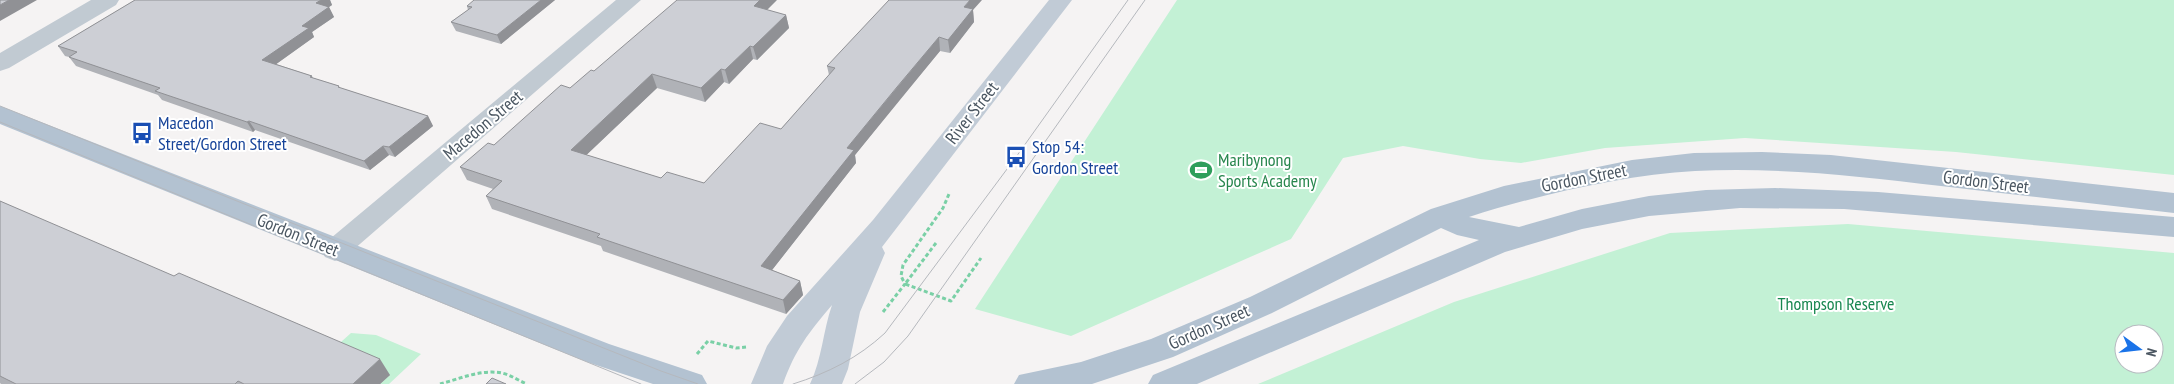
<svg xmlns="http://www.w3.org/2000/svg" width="2174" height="384" font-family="'PT Sans Narrow',sans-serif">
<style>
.green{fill:#c3f1d5;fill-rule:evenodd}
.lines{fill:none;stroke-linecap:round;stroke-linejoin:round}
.path{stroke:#7ad0a6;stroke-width:3;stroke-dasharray:4 2.5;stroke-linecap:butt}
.street{fill:#c1cad2;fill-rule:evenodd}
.secondary{fill:#c1cbd6;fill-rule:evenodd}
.primary{fill:#b3c2d1;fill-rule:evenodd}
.tram{stroke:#b5b8bd;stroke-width:1}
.wall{fill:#b0b2b7}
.shaded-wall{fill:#909195}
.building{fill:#cdcfd5;stroke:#909195}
.labels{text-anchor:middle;stroke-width:4;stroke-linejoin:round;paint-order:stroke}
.street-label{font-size:18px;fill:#4a5661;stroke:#fff}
.transit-label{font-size:18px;fill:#164399;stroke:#fff;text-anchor:start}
.leisure-label{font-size:18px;fill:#27864d;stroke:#fff;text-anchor:start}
.park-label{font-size:18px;fill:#17864f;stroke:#fff}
</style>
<rect width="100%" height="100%" fill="#f5f3f3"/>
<!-- green -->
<path class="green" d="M1177,0H2174V175L1956,152L1745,138L1605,148L1521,163L1480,159L1403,146L1343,158L1291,239L1071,336L975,309Z
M1848,224L2174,253V384H1258L1454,302L1670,233ZM2124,334H2154V364H2124Z
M351,333L376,335L421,354L389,384H294Z"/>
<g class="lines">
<!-- path -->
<path class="path" d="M936,243L905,284L951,301L981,258
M883,312L905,284L901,276L903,265L943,208L949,194
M697,354L708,341L736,348L746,347
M440,384C459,379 481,369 502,373C511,375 519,381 527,384"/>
<!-- street -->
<path class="street" d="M91,0H119L116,5L9,68L0,71V53Z
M616,0H641L345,257L335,261L325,257L321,250L325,243Z"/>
<!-- secondary -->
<path class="secondary" d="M1049,0H1072L882,247L885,253L860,312L848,369L842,384H810C822,359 823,331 832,305C809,332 795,350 783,384H751L767,346L787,316L873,220Z"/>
<!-- primary -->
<path class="primary" d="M0,106L609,344L702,375L707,384H653L587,362L0,124Z
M1762,152L1831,155L2174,193V213C2096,204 2018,195 1941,186C1859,176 1778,167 1695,171C1623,175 1538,195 1469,217L1519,227L1582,209L1649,196L1706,190L1775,188L1878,192L2174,217V237L1844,209L1740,208L1649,216L1582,229L1505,252L1197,384H1148L1153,375L1479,240L1457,235L1441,228L1272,313L1173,357L1092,384H1014L1019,375L1081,362L1151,339L1250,297L1431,209L1504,186L1632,160L1694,153Z"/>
<!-- tram -->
<path class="tram" d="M0,106L661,371L698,384
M0,122L641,384
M793,384C828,373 858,358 885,333L1016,157L1128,0
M855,384L884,362L908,336L1145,0"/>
</g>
<!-- wall -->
<path class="wall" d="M135,0H330L332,5L329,7L334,17L312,32L314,37L276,64L312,76L313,78L339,86L340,88L428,116L433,126L395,157L389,155L370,170L255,130L253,132L162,100L158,95L76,66L69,57L65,56L58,46Z
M555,0L501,44L456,31L451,22L468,10L467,6Z
M767,10L786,15L789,28L757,60L753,59L729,84L724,82L705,102L657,88L586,155L661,178L704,183L781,129L829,75L827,66L973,10L974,22L950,53L940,51L899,100L855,155L856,163L772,270L800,281L803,295L786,314L603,251L601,246L492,209L486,196L493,189L467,180L460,167L494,145L570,88L594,71Z
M0,201L390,375L380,384H1L0,383Z"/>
<!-- shaded-wall -->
<path class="shaded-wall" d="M9,0H37L0,21V5Z
M321,0H330L332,5L329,7L334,17L312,32L314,37L268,70L262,60L302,26L316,3Z
M541,0H555L501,44L497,35Z
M760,0H777L757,20L754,6Z
M970,0H982L973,10L974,22L950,53L948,40L964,7Z
M786,15L789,28L757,60L753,47Z
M939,37L940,51L855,155L856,163L765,279L761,266L847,148Z
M750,46L753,59L729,84L725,70Z
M721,69L724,82L705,102L701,88Z
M652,74L657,88L577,164L571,150Z
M428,116L433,126L395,157L389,147Z
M249,121L255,130L253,132L247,122Z
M383,146L389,155L370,170L364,161Z
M800,281L803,295L786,314L783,300Z
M380,359L390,375L380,384H353Z"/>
<!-- building -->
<path class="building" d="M0,0H9L0,5Z
M135,0H321L316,3L329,7L302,26L309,28L262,60L312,76L310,77L339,86L338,87L428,116L389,147L383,146L364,161L249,121L247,122L155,91L160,88L69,57L77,52L58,46Z
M474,0H541L497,35L451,22L472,7L467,6Z
M677,0H760L754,6L786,15L753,47L750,46L725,70L721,69L701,88L652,74L571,150L661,178L667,172L704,183L760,123L781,129L835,68L827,66L889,0H970L964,7L973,9L948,40L939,37L897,87L847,148L854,150L761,266L800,281L783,300L597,237L600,234L486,196L502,181L460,167L488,143L494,145L561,85L570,88L591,70L594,71Z
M0,201L174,276L179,273L380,359L353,384H244L238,381L235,384H16L0,376Z
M492,378L506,384H486Z"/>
<!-- icons -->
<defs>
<g id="bus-bare" transform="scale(1.725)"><path d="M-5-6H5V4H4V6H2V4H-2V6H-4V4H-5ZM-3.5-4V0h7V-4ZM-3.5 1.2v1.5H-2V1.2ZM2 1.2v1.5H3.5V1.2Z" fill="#1a4fb4" stroke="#fff" stroke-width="2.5" paint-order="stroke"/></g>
<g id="stadium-bare" transform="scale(1.725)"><path d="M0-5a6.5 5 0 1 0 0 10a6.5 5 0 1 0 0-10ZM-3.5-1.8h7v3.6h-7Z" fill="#2e9e5b" stroke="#fff" stroke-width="2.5" paint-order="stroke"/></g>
</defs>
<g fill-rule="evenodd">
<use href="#bus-bare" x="142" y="133"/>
<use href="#bus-bare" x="1016" y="157"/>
<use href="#stadium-bare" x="1201" y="170"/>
</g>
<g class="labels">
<!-- street labels -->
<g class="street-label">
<text transform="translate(972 113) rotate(-52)" y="6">River Street</text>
<text transform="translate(483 125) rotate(-40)" y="6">Macedon Street</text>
<text transform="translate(1584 178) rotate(-11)" y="6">Gordon Street</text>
<text transform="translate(1986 182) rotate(7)" y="6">Gordon Street</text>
<text transform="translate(298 235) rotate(22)" y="6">Gordon Street</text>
<text transform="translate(1209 327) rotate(-24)" y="6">Gordon Street</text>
</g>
<!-- transit labels -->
<g class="transit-label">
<text x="158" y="129">Macedon<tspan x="158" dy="21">Street/Gordon Street</tspan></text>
<text x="1032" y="153">Stop 54:<tspan x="1032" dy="21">Gordon Street</tspan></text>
</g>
<!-- leisure labels -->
<g class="leisure-label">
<text x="1218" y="166">Maribynong<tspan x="1218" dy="21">Sports Academy</tspan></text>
</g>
<!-- park labels -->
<g class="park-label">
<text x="1836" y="310">Thompson Reserve</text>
</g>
</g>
<!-- north arrow -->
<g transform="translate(2139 349) rotate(105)"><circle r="24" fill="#ffffff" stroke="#b7bbc0"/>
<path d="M0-4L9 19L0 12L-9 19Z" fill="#1a73e8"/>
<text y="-8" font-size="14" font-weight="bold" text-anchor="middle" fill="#4a5661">N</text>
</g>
</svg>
